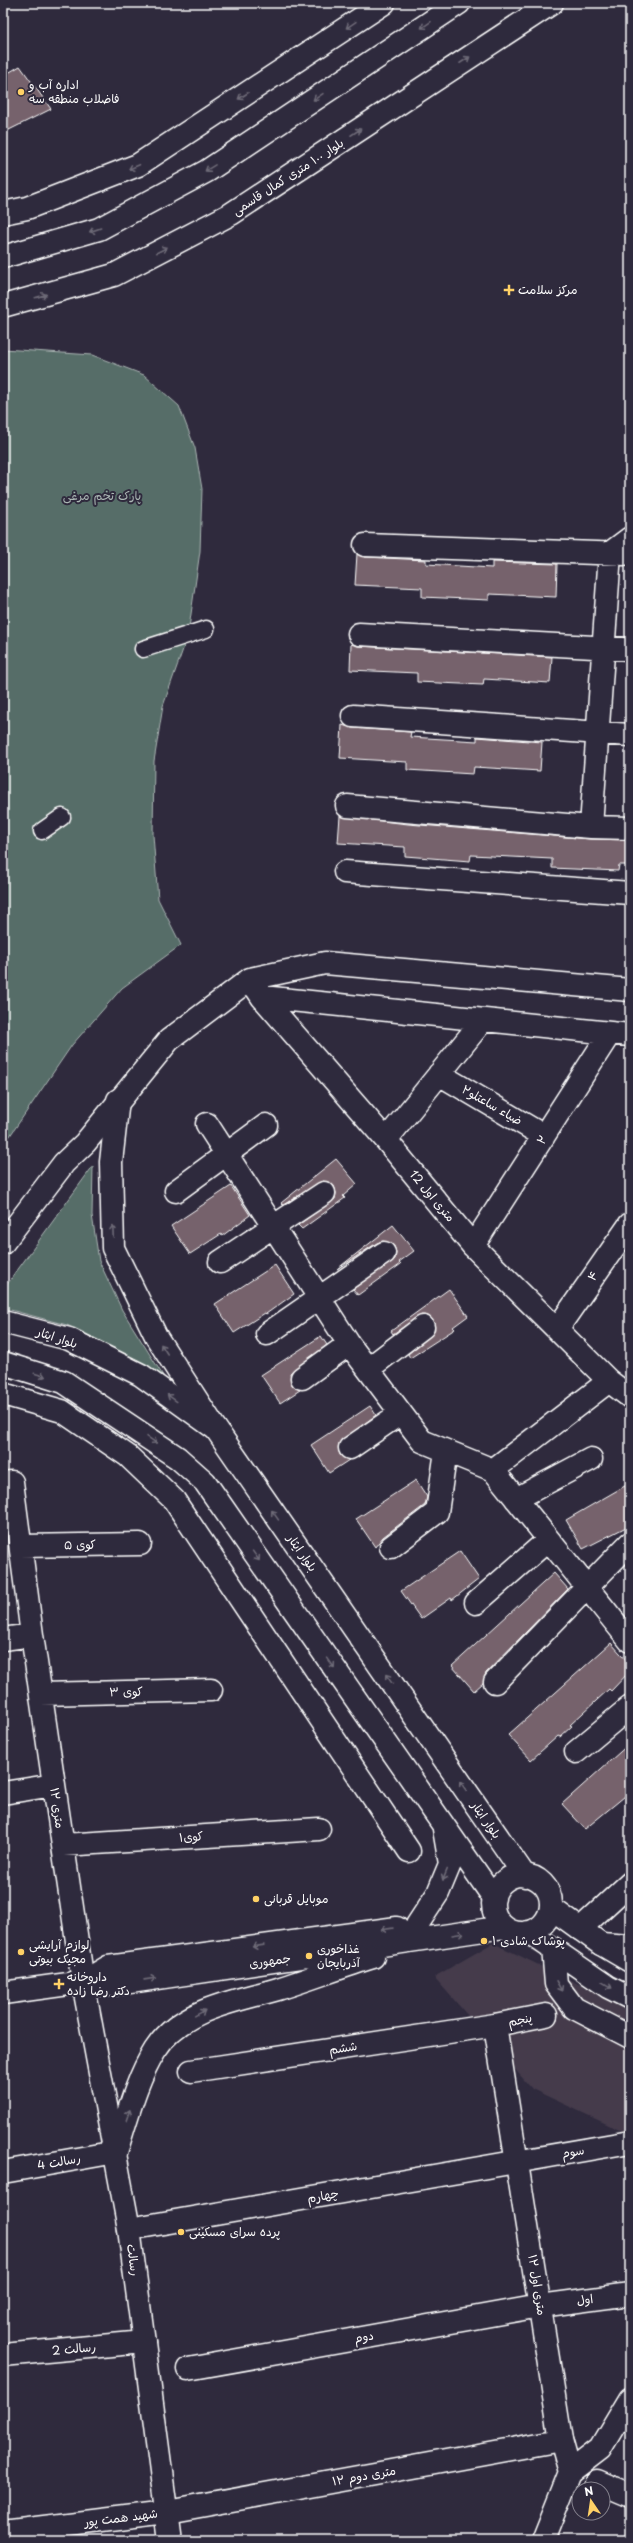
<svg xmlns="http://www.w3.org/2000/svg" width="633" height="2543" font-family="'Playpen Sans','Playpen Sans Arabic',sans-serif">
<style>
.built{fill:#443b4b}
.green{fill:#576d68;stroke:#abb6b4}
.building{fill:#76626c;stroke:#fff}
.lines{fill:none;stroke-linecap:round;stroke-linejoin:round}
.pedestrian-casing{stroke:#fff;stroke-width:19}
.minor-casing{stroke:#fff;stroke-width:25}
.tertiary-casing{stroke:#fff;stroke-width:25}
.secondary-casing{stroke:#fff;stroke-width:25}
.pedestrian{stroke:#2f2a3d;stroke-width:16}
.minor{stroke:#2f2a3d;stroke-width:22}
.tertiary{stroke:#2f2a3d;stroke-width:22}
.secondary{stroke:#2f2a3d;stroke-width:22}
.oneway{stroke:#6d6a77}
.poi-dot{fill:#ffd166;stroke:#2f2a3d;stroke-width:1.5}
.labels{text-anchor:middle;stroke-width:4;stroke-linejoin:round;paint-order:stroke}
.poi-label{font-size:12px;fill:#fff;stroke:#2f2a3d;text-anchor:start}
.street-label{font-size:12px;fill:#fff;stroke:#2f2a3d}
.park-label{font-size:12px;fill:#abb6b4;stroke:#2f2a3d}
</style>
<rect width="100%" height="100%" fill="#2f2a3d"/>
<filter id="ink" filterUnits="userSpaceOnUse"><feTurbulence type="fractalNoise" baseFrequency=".025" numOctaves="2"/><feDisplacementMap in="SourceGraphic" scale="8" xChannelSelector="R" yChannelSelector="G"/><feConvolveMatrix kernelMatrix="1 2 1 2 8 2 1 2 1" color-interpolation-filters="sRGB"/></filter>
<g filter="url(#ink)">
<!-- built -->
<path class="built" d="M493,1943L630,2009V2135L532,2089L434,1977Z"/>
<!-- green -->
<path class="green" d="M3,349L92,355L144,375L179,406L195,448L202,489L200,551L188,635L163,706L154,761L153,835L158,899L181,945L122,988L72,1045L3,1146Z
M93,1166L92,1215L99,1261L122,1310L167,1382L123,1353L67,1325L3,1308V1290Z"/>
<!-- building -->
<path class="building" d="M20,66L51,109L3,133V76Z
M357,554L365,557L426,560V564L492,568V562L557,564L556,597L489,594V600L422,597V588L355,585Z
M351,644L358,646L552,657L550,683L484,679L483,685L417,682V673L350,670Z
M342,725L352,728L411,732L410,737L477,741V737L542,742L540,771L474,767L473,774L407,770V762L340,758Z
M340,816L408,824L590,839L630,840V865H619L618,871L552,868V859L471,855L470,861L405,856V847L338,843Z
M336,1159L357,1184L343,1196L345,1198L302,1229L298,1225L335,1199L336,1193L334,1186L323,1181L283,1205L281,1203Z
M231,1186L250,1215L222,1236L221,1234L190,1254L171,1226Z
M393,1225L414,1251L399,1262L401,1264L358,1295L353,1289L395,1259L396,1252L394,1246L383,1241L377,1243L337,1269Z
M275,1265L294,1294L266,1314L265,1313L234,1333L215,1304Z
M449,1289L468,1316L453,1327L455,1329L410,1358L408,1354L434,1332L433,1320L428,1316L421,1315L393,1334L391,1331Z
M321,1336L327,1345L290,1373L292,1385L300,1390L280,1403L261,1375Z
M370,1406L376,1415L339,1443L340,1455L349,1460L329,1473L311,1445Z
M416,1480L427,1497L425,1505L383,1537L375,1547L356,1519Z
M630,1483V1525L583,1549L566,1520Z
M460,1551L479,1579L452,1600L451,1598L421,1619L401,1591Z
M554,1573L568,1589L486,1673L483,1683L474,1691L452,1666Z
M611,1643L630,1664V1671L611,1691L609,1689L570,1725L572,1726L560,1737L558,1736L531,1760L508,1735Z
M630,1743V1792L585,1829L562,1804Z"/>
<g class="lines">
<!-- pedestrian casing -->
<g class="pedestrian-casing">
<path id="pedestrian" d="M143,649L206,629
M42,831L62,817"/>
</g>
<!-- minor casing -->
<g class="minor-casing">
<path id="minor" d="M3,213L27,208L138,165L384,3
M365,545L625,554
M359,634L630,649
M353,716L630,735
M347,806L591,827L630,828
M591,827L610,553L630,538
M345,872L630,893
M250,979L262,997L386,1140L473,1246L609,1381L630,1397
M262,997L630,1035
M439,1074L544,1136
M207,1124L349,1344L422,1441L493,1470L609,1381
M386,1140L483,1020
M176,1191L266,1125
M3,1243L64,1163L85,1143L169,1040L250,979L325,963L630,990
M473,1246L610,1033
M220,1262L324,1193
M557,1329L630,1224
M267,1334L384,1253
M368,1369L423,1327
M302,1378L349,1344
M3,1394L62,1411L128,1456L174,1500L409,1851
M350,1448L401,1413
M493,1470L630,1641
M3,1483L12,1482L32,1635L83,1982
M516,1499L591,1459
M21,1546L140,1544
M391,1547L437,1512L446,1451
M476,1603L548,1540
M3,1639L32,1635
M495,1682L630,1543
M41,1694L211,1690
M576,1752L630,1707
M3,1793L54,1785
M63,1845L319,1829
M580,1929L630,1883
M191,2071L495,2025L546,2015
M3,2172L116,2152
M129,2229L630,2142
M3,2355L144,2342
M188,2369L540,2306L630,2294
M570,2472L600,2449L630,2399
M597,2482L630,2496
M3,2532L167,2512L561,2440"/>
</g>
<!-- tertiary casing -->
<g class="tertiary-casing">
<path id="tertiary" d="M118,1100L111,1162L113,1248L157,1338L215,1428
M601,1944L630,1946
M553,1948L556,1984L574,2008L630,2037
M83,1982L129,2229L170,2540
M495,2025L561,2440L570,2472L543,2540"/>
</g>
<!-- secondary casing -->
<g class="secondary-casing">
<path id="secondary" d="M3,257L99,229L207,171L459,3
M3,306L114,275L231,214L552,3
M3,1322L69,1339L141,1375L216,1429L525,1876
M3,1363L64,1382L178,1458L205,1482L494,1898
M493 1904a29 29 0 1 1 58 0a29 29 0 1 1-58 0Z
M551,1908L601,1944L630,1961
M417,1925L438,1893L450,1864L444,1829
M528,1932L608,1987L630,1998
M83,1982L108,1967L397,1928
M3,1993L83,1982L110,1985L504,1927
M116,2152C127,2118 136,2080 155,2050C182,2008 234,2002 278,1989C310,1979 341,1967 373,1957"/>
</g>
<!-- pedestrian -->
<use href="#pedestrian" class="pedestrian"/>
<!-- minor -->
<use href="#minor" class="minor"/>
<!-- tertiary -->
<use href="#tertiary" class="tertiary"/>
<!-- secondary -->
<use href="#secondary" class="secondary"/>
</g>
<!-- one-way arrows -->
<defs><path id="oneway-shaft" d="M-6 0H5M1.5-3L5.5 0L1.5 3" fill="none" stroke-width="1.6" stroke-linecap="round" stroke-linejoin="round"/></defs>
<g class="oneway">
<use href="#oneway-shaft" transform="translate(351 25) rotate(146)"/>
<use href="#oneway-shaft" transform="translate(426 25) rotate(146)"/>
<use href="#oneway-shaft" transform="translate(465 60) rotate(-33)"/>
<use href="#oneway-shaft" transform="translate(243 96) rotate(147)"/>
<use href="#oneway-shaft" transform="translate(318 97) rotate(146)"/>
<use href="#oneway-shaft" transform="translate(356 132) rotate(-33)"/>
<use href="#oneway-shaft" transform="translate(134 167) rotate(157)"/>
<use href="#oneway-shaft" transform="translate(210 168) rotate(148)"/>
<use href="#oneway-shaft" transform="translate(95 230) rotate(161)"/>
<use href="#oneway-shaft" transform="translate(162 250) rotate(-27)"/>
<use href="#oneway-shaft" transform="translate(41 296) rotate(-16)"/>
<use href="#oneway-shaft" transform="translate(113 1231) rotate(-92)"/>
<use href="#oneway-shaft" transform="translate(164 1349) rotate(-123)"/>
<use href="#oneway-shaft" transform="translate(40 1375) rotate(17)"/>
<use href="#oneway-shaft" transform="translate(172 1398) rotate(-144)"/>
<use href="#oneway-shaft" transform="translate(152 1440) rotate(34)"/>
<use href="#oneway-shaft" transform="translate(275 1515) rotate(-125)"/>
<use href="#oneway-shaft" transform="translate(256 1556) rotate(55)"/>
<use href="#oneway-shaft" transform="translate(331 1663) rotate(55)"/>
<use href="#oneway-shaft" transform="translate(389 1679) rotate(-125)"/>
<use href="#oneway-shaft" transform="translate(463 1786) rotate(-125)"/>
<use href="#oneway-shaft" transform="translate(445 1875) rotate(112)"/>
<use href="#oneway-shaft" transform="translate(387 1929) rotate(172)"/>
<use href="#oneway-shaft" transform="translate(458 1934) rotate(-9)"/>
<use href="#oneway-shaft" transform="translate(258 1946) rotate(172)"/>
<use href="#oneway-shaft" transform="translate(150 1979) rotate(-8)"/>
<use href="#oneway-shaft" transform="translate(607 1985) rotate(32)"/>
<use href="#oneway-shaft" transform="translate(559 1986) rotate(61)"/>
<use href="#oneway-shaft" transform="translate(200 2013) rotate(-29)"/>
<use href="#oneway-shaft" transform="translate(128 2115) rotate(-71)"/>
</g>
</g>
<!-- markers -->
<g class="poi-dot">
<circle cx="21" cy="92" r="4"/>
<path d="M507 284h4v4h4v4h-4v4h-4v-4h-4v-4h4z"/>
<circle cx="256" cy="1899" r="4"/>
<circle cx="484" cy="1941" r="4"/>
<circle cx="21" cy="1952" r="4"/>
<circle cx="309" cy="1956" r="4"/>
<path d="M57 1978h4v4h4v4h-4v4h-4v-4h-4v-4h4z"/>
<circle cx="181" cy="2232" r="4"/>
</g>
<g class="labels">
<!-- poi labels -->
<g class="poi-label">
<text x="29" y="89">اداره آب و<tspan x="29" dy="14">فاضلاب منطقه سه</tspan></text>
<text x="518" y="294">مرکز سلامت</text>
<text x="264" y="1903">موبایل قربانی</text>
<text x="492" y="1945">پوشاک شادی ۱</text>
<text x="29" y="1949">لوازم آرایشی<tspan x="29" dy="14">مجیک بیوتی</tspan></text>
<text x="317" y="1953">غذاخوری<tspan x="317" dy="14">آذربایجان</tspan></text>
<text x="67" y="1981">داروخانه<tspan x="67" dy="14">دکتر رضا زاده</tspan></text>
<text x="189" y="2236">پرده سرای مسکینی</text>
</g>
<!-- street labels -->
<g class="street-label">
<text transform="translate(288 177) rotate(-33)" y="4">بلوار ۱۰۰ متری کمال قاسمی</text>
<text transform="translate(492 1105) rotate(30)" y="4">ضیاء ساعتلو۲</text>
<text transform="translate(542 1140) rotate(-57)" y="4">۲</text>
<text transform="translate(432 1196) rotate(50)" y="4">12 متری اول</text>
<text transform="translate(593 1276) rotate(-55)" y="4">۴</text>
<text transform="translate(57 1338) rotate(18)" y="4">بلوار ایثار</text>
<text transform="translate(80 1545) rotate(-1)" y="4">کوی ۵</text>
<text transform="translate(302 1553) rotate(55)" y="4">بلوار ایثار</text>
<text transform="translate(126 1692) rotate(-1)" y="4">کوی ۳</text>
<text transform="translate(57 1808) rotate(82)" y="4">۱۲ متری</text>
<text transform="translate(486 1820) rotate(55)" y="4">بلوار ایثار</text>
<text transform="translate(191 1837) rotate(-4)" y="4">کوی۱</text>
<text transform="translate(270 1961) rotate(-8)" y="4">جمهوری</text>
<text transform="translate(520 2020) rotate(-12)" y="4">پنجم</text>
<text transform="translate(343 2048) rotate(-9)" y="4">ششم</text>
<text transform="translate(573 2152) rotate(-10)" y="4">سوم</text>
<text transform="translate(59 2162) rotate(-10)" y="4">رسالت 4</text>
<text transform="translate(323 2196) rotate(-10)" y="4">چهارم</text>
<text transform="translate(133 2260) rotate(83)" y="4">رسالت</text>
<text transform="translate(537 2285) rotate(81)" y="4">۱۲ متری اول</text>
<text transform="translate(585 2300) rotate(-8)" y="4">اول</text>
<text transform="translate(364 2337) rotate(-10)" y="4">دوم</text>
<text transform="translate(74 2349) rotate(-5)" y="4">رسالت 2</text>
<text transform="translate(364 2476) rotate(-10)" y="4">۱۲ متری دوم</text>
<text transform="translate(121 2518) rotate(-7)" y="4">شهید همت پور</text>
</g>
<!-- park labels -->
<g class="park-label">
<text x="102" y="500">پارک تخم مرغی</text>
</g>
</g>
<!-- margin -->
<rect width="633" height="2543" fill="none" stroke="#2f2a3d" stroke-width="16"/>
<rect x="8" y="8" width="617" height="2527" fill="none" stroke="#fff" stroke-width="1.5" filter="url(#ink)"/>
<!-- north arrow -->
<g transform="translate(591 2501) rotate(347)"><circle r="19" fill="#2f2a3d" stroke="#827f8b"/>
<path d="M0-3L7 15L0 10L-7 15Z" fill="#ffd166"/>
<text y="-6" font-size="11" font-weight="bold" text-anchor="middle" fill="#ffffff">N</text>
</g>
</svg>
